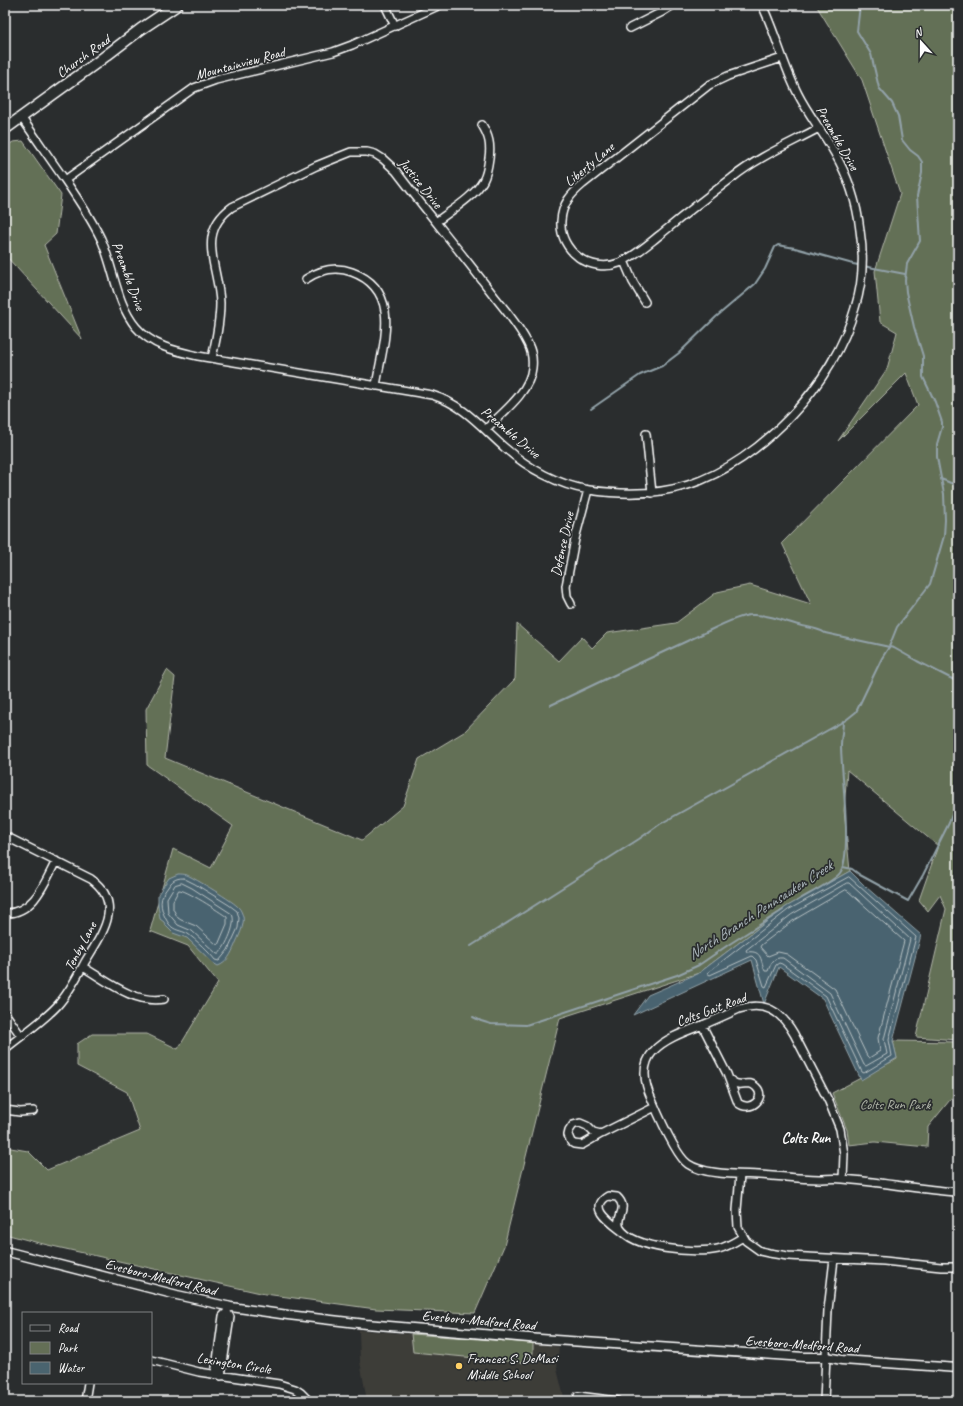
<svg xmlns="http://www.w3.org/2000/svg" width="963" height="1406" font-family="Caveat,sans-serif">
<style>
.built{fill:#3e3d39}
.green{fill:#646f56;stroke:#b2b7aa}
.water{fill:#4a646f;stroke:#92a2a9}
.lines{fill:none;stroke-linecap:round;stroke-linejoin:round}
.shore{stroke:#b7c1c5;stroke-width:1}
.stream{stroke:#92a2a9;stroke-width:2}
.minor-casing{stroke:#fff;stroke-width:10}
.tertiary-casing{stroke:#fff;stroke-width:11}
.secondary-casing{stroke:#fff;stroke-width:13}
.minor{stroke:#2a2d2e;stroke-width:7}
.tertiary{stroke:#2a2d2e;stroke-width:8}
.secondary{stroke:#2a2d2e;stroke-width:10}
.poi-dot{fill:#ffd166;stroke:#2a2d2e;stroke-width:1.5}
.labels{text-anchor:middle;stroke-width:3.5;stroke-linejoin:round;paint-order:stroke}
.street-label{font-size:14px;fill:#fff;stroke:#2a2d2e}
.park-label{font-size:14px;fill:#b2b7aa;stroke:#2a2d2e}
.poi-label{font-size:14px;fill:#fff;stroke:#2a2d2e;text-anchor:start}
.water-label{font-size:15px;font-style:italic;fill:#aeb9be;stroke:#2a2d2e}
.neighbourhood-label{font-size:15px;font-weight:bold;fill:#fff;stroke:#2a2d2e}
</style>
<rect width="100%" height="100%" fill="#2a2d2e"/>
<filter id="ink" filterUnits="userSpaceOnUse"><feTurbulence type="fractalNoise" baseFrequency=".025" numOctaves="2"/><feDisplacementMap in="SourceGraphic" scale="8" xChannelSelector="R" yChannelSelector="G"/><feConvolveMatrix kernelMatrix="1 2 1 2 8 2 1 2 1" color-interpolation-filters="sRGB"/></filter>
<g filter="url(#ink)">
<!-- built -->
<path class="built" d="M359,1330L411,1334L413,1352L533,1353V1343L559,1347L557,1369L565,1401H367L360,1361Z"/>
<!-- green -->
<path class="green" d="M816,5H958V1040L916,1037L946,909L940,895L928,911L919,900L938,846L847,770L844,810L850,871L786,907L699,973L560,1018L504,1246L475,1313L376,1309L265,1294L39,1243L5,1234V1147L28,1151L47,1170L140,1131L127,1092L77,1066V1044L92,1034H147L178,1049L218,983L188,946L150,931L173,849L211,868L233,826L147,765L146,709L167,670L175,677L165,758L362,840L403,806L419,759L464,732L515,679L517,624L559,661L582,637L592,648L607,633L676,623L717,592L750,585L811,604L782,543L918,405L906,373L838,441L887,369L897,332L880,322L875,271L900,194L862,80Z
M23,141L61,195L56,234L44,245L82,339L5,255V147L13,142Z
M893,1041L958,1042V1090L928,1127L927,1147L875,1142L849,1145L847,1130L832,1093L897,1059Z
M411,1334L533,1343V1353L527,1363L413,1352Z"/>
<!-- water -->
<path class="water" d="M850,871L866,887L921,935L893,1041L897,1058L861,1080L823,999L779,967L764,1004L752,960L633,1015L648,995L699,973L786,907Z
M178,874C181,874 184,874 187,875C194,878 235,902 239,908C241,910 242,914 243,916C245,926 238,937 235,945C231,954 227,963 218,966L213,963L187,938L173,933L166,926L164,922L160,919L158,905V894L169,878Z"/>
<g class="lines">
<!-- shore -->
<path class="shore" d="M849,877L916,937L889,1040L892,1056L864,1073L862,1072L826,996L782,964L779,963L776,965L766,987L764,986L756,960L752,956L710,975L707,973L788,910Z
M183,878L195,884L229,905L237,911L239,918L238,928L228,950L219,961L215,960C210,953 195,939 188,934C181,930 174,931 169,924C164,917 158,904 163,895C164,892 166,890 168,887C172,881 175,878 183,878Z
M182,883L192,888L232,914C237,924 226,946 219,954H217L192,931L178,925L168,913L167,898L175,885Z
M847,883H849L910,939L884,1039L887,1054L866,1066L864,1065L830,993L783,958C773,957 771,963 768,971H765C760,961 763,950 747,952L746,950L791,915Z
M179,890C185,889 220,912 227,917V924L218,945L216,944L196,926L181,920L178,918L173,909V901Z
M846,890L848,891L904,941L878,1038L880,1051L869,1058L867,1056L835,989L787,954L778,952L768,956L760,947L761,945L794,920Z"/>
<!-- stream -->
<path class="stream" d="M591,409L640,375L662,366L679,353L716,317L755,284L765,269L775,247L778,245L795,248L853,264L905,274
M941,479L958,486
M551,705C601,681 650,658 700,635C713,629 738,615 751,615C768,614 786,622 802,626C810,628 817,628 825,633L894,648L917,661L958,682
M843,867L852,869L860,875L908,901L923,875L949,823L958,798
M797,901C808,894 833,882 840,873C853,856 841,770 841,746C841,737 843,729 843,721
M471,946L639,839L660,824L846,720L856,712L882,658L889,647L897,627L930,584L944,536L945,520L944,494L937,457V444L942,427V422L935,402L923,377V356L914,327L906,292L905,280L907,264L920,241L917,196L922,173V162L918,156L910,150L902,140L898,116L892,103L879,88L871,54L857,31L860,5
M473,1017L481,1021L491,1024L526,1025L677,975L699,965L728,945L783,910"/>
<!-- minor casing -->
<g class="minor-casing">
<path id="minor" d="M385,5L395,26
M630,28L662,12L673,5
M782,58L728,76L709,85L583,184C571,194 562,204 561,221C559,251 591,274 619,263C634,257 648,244 661,234C684,215 708,196 732,178C758,157 789,144 819,128
M21,117C36,138 50,159 65,180C78,199 91,218 101,239C114,268 116,303 136,327C152,346 175,351 198,356L432,395C464,405 480,426 505,448C528,468 558,485 589,490C623,495 656,495 688,485C762,461 834,383 855,308C863,283 864,256 860,230C857,203 848,176 834,152C823,132 808,114 798,94C783,65 776,34 762,5
M65,180L194,88L216,80L333,52L352,45L440,5
M436,222C450,211 474,197 483,181C487,174 488,166 489,158C491,145 489,136 482,125
M624,261L633,282L645,302
M306,279C320,270 336,266 352,272C404,291 382,346 376,386
M212,358C216,340 220,322 220,303C219,267 195,234 232,207L316,166L351,152H367L375,154L383,159L396,171C427,212 460,251 491,292C504,309 519,325 528,344C532,352 533,360 532,368C530,392 502,413 486,429
M646,434L652,493
M571,604L567,596L566,586L575,539L588,490
M5,836L91,879C125,904 102,934 85,962C77,977 69,993 57,1006C42,1022 22,1035 5,1049
M5,913C34,914 45,882 56,861
M83,967C107,981 134,1004 164,999
M5,1013L21,1036
M702,1025L727,1074L738,1103C751,1113 767,1097 756,1087C750,1081 745,1085 738,1084C735,1084 732,1081 730,1080
M5,1110L20,1112L33,1111
M601,1134L593,1132L587,1126L580,1123L573,1125L569,1131L568,1135L571,1142L574,1144L582,1145L601,1134L655,1107
M740,1175L737,1210L738,1227L746,1241L760,1251L769,1253L788,1256L884,1261L941,1267H958
M843,1179L844,1154L840,1129L829,1102L794,1034C781,1011 765,1001 739,1009C726,1015 713,1021 700,1026C662,1040 630,1054 652,1100C658,1114 676,1156 688,1164C704,1175 739,1174 759,1175C779,1176 799,1179 819,1179C827,1179 835,1178 843,1179C882,1182 920,1190 958,1192
M623,1232C613,1224 587,1208 608,1196L617,1197C630,1209 614,1217 620,1228C633,1249 696,1254 718,1249C727,1247 735,1242 743,1237
M151,1360L199,1372L279,1384L295,1389L301,1393L309,1401
M215,1375L223,1316L227,1312
M221,1376L230,1317L227,1312L228,1306
M578,1396L618,1401
M85,1401L88,1383
M824,1401L828,1310L834,1259"/>
</g>
<!-- tertiary casing -->
<g class="tertiary-casing">
<path id="tertiary" d="M5,1251L177,1295L231,1307L288,1315L366,1324L540,1339L804,1357H827L842,1360L958,1368"/>
</g>
<!-- secondary casing -->
<g class="secondary-casing">
<path id="secondary" d="M5,129L99,61L141,29L177,5"/>
</g>
<!-- minor -->
<use href="#minor" class="minor"/>
<!-- tertiary -->
<use href="#tertiary" class="tertiary"/>
<!-- secondary -->
<use href="#secondary" class="secondary"/>
</g>
</g>
<!-- markers -->
<circle class="poi-dot" cx="459" cy="1366" r="4"/>
<g class="labels">
<!-- street labels -->
<g class="street-label">
<text transform="translate(83 56) rotate(-36)" y="5">Church Road</text>
<text transform="translate(240 63) rotate(-15)" y="5">Mountainview Road</text>
<text transform="translate(838 138) rotate(60)" y="5">Preamble Drive</text>
<text transform="translate(589 164) rotate(-40)" y="5">Liberty Lane</text>
<text transform="translate(421 183) rotate(51)" y="5">Justice Drive</text>
<text transform="translate(129 276) rotate(70)" y="5">Preamble Drive</text>
<text transform="translate(511 432) rotate(40)" y="5">Preamble Drive</text>
<text transform="translate(562 544) rotate(-78)" y="5">Defense Drive</text>
<text transform="translate(80 946) rotate(-62)" y="5">Tenby Lane</text>
<text transform="translate(711 1009) rotate(-20)" y="5">Colts Gait Road</text>
<text transform="translate(161 1277) rotate(14)" y="5">Evesboro-Medford Road</text>
<text transform="translate(479 1320) rotate(5)" y="5">Evesboro-Medford Road</text>
<text transform="translate(802 1344) rotate(4)" y="5">Evesboro-Medford Road</text>
<text transform="translate(234 1363) rotate(9)" y="5">Lexington Circle</text>
</g>
<!-- park labels -->
<g class="park-label">
<text x="895" y="1109">Colts Run Park</text>
</g>
<!-- poi labels -->
<g class="poi-label">
<text x="467" y="1363">Frances S. DeMasi<tspan x="467" dy="16">Middle School</tspan></text>
</g>
<!-- water labels -->
<g class="water-label">
<text transform="translate(760 910) rotate(-33)" y="5">North Branch Pennsauken Creek</text>
</g>
<!-- neighbourhood labels -->
<g class="neighbourhood-label">
<text x="806" y="1143">Colts Run</text>
</g>
</g>
<!-- margin -->
<rect width="963" height="1406" fill="none" stroke="#2a2d2e" stroke-width="20"/>
<rect x="10" y="10" width="943" height="1386" fill="none" stroke="#fff" stroke-width="1.5" filter="url(#ink)"/>
<!-- legend -->
<rect x="22" y="1312" width="130" height="72" fill="#2a2d2e" stroke="#7f8182"/>
<rect x="30" y="1325" width="20" height="6" fill="#2a2d2e" stroke="#7f8182"/>
<text x="58" y="1332" font-size="12" fill="#ffffff">Road</text>
<rect x="30" y="1342" width="20" height="12" fill="#646f56" stroke="#7f8182"/>
<text x="58" y="1352" font-size="12" fill="#ffffff">Park</text>
<rect x="30" y="1362" width="20" height="12" fill="#4a646f" stroke="#7f8182"/>
<text x="58" y="1372" font-size="12" fill="#ffffff">Water</text>
<!-- north arrow -->
<g transform="translate(921 42) rotate(339)" stroke="#2a2d2e" stroke-width="3" paint-order="stroke">
<path d="M0-3L7 15L0 10L-7 15Z" fill="#ffffff"/>
<text y="-6" font-size="11" font-weight="bold" text-anchor="middle" fill="#ffffff">N</text>
</g>
</svg>
